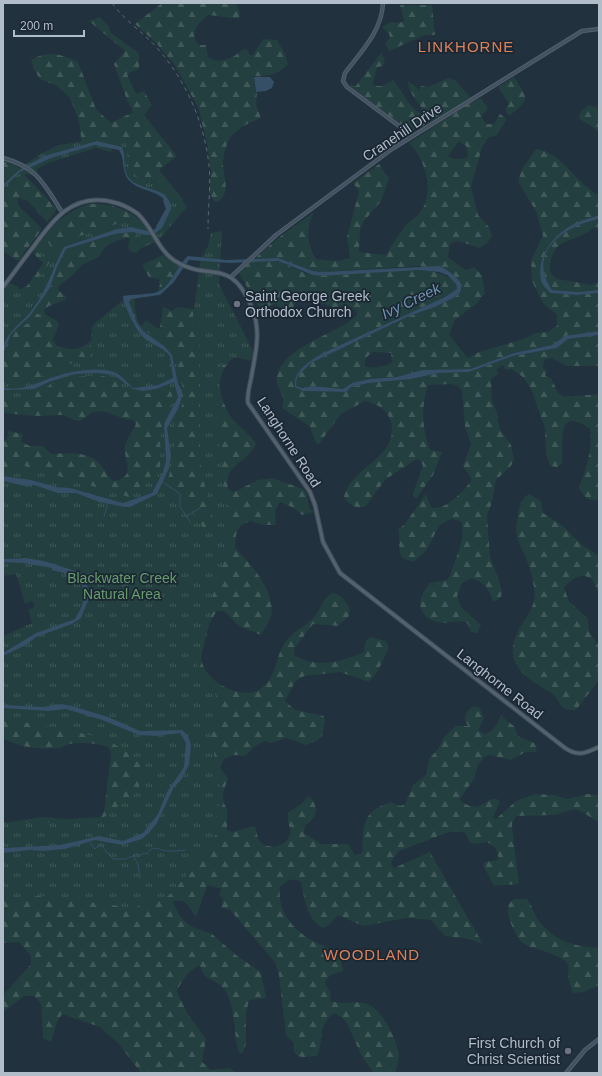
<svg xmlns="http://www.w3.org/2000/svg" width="602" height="1076" font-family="Helvetica,sans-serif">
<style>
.forest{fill:url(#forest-firs);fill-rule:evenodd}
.park{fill:url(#park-tufts)}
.water{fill:#344f66}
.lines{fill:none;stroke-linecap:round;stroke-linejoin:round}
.stream{stroke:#344f66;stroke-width:1}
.river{stroke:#344f66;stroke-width:4}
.secondary-casing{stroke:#53606c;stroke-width:4.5}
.primary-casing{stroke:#414e5a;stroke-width:5}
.secondary{stroke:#435261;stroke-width:2.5}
.primary{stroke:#53626e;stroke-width:3}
.rail{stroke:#576775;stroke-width:1;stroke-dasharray:4 4;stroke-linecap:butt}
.worship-dot{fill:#6b7280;stroke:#1b2733;stroke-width:1.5}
.labels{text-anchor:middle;stroke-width:3.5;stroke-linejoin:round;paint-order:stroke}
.street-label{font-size:14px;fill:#b1bdc9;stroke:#1b2733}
.poi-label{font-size:14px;fill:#b1bdc9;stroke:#1b2733;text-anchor:start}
.park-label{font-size:14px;fill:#669c6c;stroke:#1b2733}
.neighbourhood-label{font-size:15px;letter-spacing:1px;fill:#dc8259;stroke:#1b2733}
.water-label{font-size:15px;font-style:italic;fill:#6f92af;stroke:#1b2733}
</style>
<defs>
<pattern id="forest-firs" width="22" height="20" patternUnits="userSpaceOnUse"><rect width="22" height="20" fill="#233f3f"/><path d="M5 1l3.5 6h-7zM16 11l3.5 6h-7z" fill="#415959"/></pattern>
<pattern id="park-tufts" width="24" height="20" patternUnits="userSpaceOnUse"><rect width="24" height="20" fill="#233f3f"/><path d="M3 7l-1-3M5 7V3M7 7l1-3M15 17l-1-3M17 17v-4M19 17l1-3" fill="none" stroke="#415959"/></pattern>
</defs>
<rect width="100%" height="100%" fill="#21313e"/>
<!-- forest -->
<path class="forest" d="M162,3H236L240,13L239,19L209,15C198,23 187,35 200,45H206L208,57C220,65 234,58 243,49H247L250,55H253L263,39L277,40L285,54L288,64C280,74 267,77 254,76L255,90L257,92L256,105L261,118C250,122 237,128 230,138C226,144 223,158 223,165C224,176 231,196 217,202L214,201L209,192L211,173L207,143L198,107L174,64L156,43L135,24Z
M400,5H432L435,35H425L389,51L385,44L390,37L389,34L382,27L391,22L399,23L404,21Z
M100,17L109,27L111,33L139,53V69L127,74L136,94L144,91L152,105L144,115L177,156L159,170L183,199V209H171L157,189L131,180L122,147L82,146L79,121L70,98L57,86L40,79L34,70L31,60C47,50 61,54 78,62L96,109L111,123L133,112L127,100L114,64L125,51L89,21Z
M381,53L385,61L383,66L377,67L373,84L375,86H382L393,80C404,92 409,110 425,115C422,104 408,95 408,81L414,85L419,90L421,86L427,87L449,78L455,80L470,97C459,104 419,132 408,131L350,86L351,83L355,87Z
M514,77C529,100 530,99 509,116L505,109L509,104L498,87Z
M481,98L488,109L481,116L486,124H494L500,114L507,119L496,136L489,137L482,147L471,187L478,215L489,227L492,236L488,242L480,248L458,241L450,244L448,257L466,270L474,267L482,275L485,293L476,304L455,320L449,335L468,358L479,352L523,339L535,333L547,332L557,326V315L543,303L532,281L531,260L543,236L536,211L518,182L522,169L536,149C540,150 546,151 551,154C569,165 580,186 599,195V215C573,224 543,237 542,268C542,280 543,284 550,293L576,295L599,293V331L565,336L552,345L514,353L470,369L422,370L397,377L370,379L352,383L343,389L312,386L302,388L296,386L297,377L311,363L409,316L435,307L453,298L460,293L462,285L450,271L420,266L323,272L313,271L278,258L253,260L278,238L314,212C306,229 306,243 316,259L336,261L350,258L347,237L359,191L353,183L379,164L389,179L381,201L364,221L360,230L359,252L386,255C392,245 398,235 405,226C411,220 421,214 424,206C433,184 424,159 409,143L470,103ZM459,141L466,146L468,154L467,158L454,159L448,156ZM373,352L391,353L392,362C386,367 373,369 365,366C364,359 367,356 373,352Z
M589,105L599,108V132C591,124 585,125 578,117L583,109Z
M3,161L13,164L21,169L3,185Z
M22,172L57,209L47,222L28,201L18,198V205L42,229L18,261L3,251V188Z
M89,204C110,203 132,209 145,226V232L131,227L64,247L28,315L10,284H13L20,289L27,286L43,263L33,253C49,230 61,213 89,204Z
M599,219V229L593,228C574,244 552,236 550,267C550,273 552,276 558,279L592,285L599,281V290L579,292L552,290C526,251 564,226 599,219Z
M133,232L145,235V244L136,253L130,251L128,247L130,239L127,238C115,240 103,246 99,257L82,265L73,275L59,286L58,290L66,296V300L49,306L44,310L46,315L57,321L59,325L53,340L57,346C62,346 64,349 70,349C78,350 88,345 93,338L97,370L3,387V354L11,334L50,289L57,267L66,249L115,234Z
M165,254L179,266L170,281L158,292L160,284L159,279L149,277L142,265Z
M278,261C289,265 303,274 315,275C351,279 432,255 456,284L457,289L445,297L325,352C312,360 297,368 294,384L303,391L346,392L351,387L369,383L411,379L439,373L469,372L513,356L557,348L568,339L599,335V364L597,366H567L551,358L544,360L543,368L547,371L545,376L551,378L558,393L564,397L599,394V500C588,502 584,497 579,488C586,468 593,450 590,429C555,404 564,444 562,464L557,467L550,466L546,453L545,428L531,389L523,377L511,369L506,370L503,365L497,369L498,374L491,379L492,400L497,413L498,422L500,429L511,445L514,459L511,466L496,480L492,502L487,516L490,557L499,580L502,592L501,597L494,602C488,589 486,583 471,578L462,583L457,596L461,607L481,625L477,633L471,632C470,628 469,624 465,622C457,620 450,623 443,623C416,619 415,601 430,583L447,580L450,576C454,560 467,538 461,522L453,519C435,522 436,537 427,549C424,554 418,557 414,562L402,558C397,550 401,538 398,529L404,525L426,494L431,507C443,513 464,491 471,481V478L463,466L471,444L465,427L462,391L458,386L452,384L428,385C421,405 422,430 430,450L442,452L433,475L416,499L413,493L423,466L420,460L417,459L386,479L366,506C357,510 349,505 344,497C350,467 399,458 391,423C388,409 378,405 365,401L341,414L319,444L316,443L310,427L282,408C283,403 284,398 281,393C279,387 275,384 277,376C283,346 336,335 357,315V312L349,306L333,307L303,297H300L290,311H286L275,304L260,309L239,273L250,262Z
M163,306L172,311L177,307L193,309L200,307L252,354L250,361C246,360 242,358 238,358C232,357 229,362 226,366C216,380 220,397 228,412C235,426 251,432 256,445C245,465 224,464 228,489L234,492L258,480L272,478L303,489L307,494L309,508L314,512L302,515L294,508L280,502L275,511L276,525H263L251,521C234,527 237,531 235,548C252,565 272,587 272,612C271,619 264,629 261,635L239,626L224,611H217C208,624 201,640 201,656C201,678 236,699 256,691C277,683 274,657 286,641C293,631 306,626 314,617C321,609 323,599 331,593C338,592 349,603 350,610C350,612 349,614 349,616L338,626L313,624L294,649V655C318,669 340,662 364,652L365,642L370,637L386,641L389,647L378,671L369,682L340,672L304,676L295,682L285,701L295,710L324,716L325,722L322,736L316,741L306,745L286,738L272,743L265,741L255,746L245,756L234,755L224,759L220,768L228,778C224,791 219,799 228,810L227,813V830L233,832L253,826L255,827C257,831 257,837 259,840C265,849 280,848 286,841C288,839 290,835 291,832L288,822V812L300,805L309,796C320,809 318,816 305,826L304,833L321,844H348L355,855L362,853C363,825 362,811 391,802L400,806L405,804L413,785L426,775L429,759L438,749L444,737L456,726H468C463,717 464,712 474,706L480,708L484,718L478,730L485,734C494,731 497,724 501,716L514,726L518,736L534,743L537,749L536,752H526L510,760L490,755L484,757L478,765L474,779L459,800C473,809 477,809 491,799H497L500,802L493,818L496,819L516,801L535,794L554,795L567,799L588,794L599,795V822L580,811L574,809L555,815L516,816C515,818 513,821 512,824C512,830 518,876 519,881L518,884L494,886L483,865L485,862L498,860C499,850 495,847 487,842L474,844L470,843L466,834L463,832H449L399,851L391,862L394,868L430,852L483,944L469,939L445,936L431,920L407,918L363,926L338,915L329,925L323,928C307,921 304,897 301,882C291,877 288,880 280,887C277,913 295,932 317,943C325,947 336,951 340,959C342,962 342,967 343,971L330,975L325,983L331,994L330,1001C342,1005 355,1000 367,1004C382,1009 397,1039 399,1055C399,1060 397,1068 395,1073H374L362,1057L346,1021L335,1013L332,1014C316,1032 325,1039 317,1056C311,1056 298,1060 294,1052C293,1049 295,1046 293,1042L286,1036L279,975L275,962L230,910L221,908L223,898L219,896L221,889L211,886H207L196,917C189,907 185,897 173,902L179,915L190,926L212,934L236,955L261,972L266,998L249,1000L246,1014V1043L243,1053H239C233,1034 236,1013 227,994C220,980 209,982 204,974C202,972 201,968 200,965C189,970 182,980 177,991L187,1013L206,1039L202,1062L211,1070L229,1068L237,1073H141L119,1044L100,1027L62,1014L57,1023L51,1042L43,1038L41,1004L34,996H24L3,1012V995L31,964V956L19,942L3,943V853L30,850L173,790L21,647L99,502L150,496L170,444L182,397L140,328L146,320L157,328H160Z
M96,373L174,382L166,461L134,500L3,476V442L7,439L8,431L23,434L21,442L30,446H43L51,454C66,453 89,451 100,464C105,470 107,476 113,481C138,477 123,461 125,446C127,438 133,431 136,424L133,420L122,418L103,411L93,412L80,421L73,420L63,415L35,416L3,413V390L75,374Z
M529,494L541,501L543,513L563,526L582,545L599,556V593C596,589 595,583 591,579C583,571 569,580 564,588L569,601L588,619L589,632L599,646V680L576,710C557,712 562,698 548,691C518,674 501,658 522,624C530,612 537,602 534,587C532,578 530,567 526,558C522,549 516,539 516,529C516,524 518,519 518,514C519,505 521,499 529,494Z
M3,708L139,735L158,814L3,848V823L42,817L68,819L101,817L104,812L111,753L108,747C96,743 81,742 69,744C66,745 63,747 60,748C40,750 20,748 3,738Z
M513,899H527C532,905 534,914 539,921C556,942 573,946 599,948V985L584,992L573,993C572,989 570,985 569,982C567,975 571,966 565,961C562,958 557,957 554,955C528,943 522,953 510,921C507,912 506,906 513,899Z"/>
<!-- park -->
<path class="park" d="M95,136L125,141L127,146L128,161L138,178C145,181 152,180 159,182C171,184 180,198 187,207L158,241L132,252L129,248L136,234C126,226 79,245 66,249C56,265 54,284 43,299L49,301L40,315L32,313L28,318L31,322L16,330L10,343V350L3,361V292L10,283L25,295L50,262L34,250L42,238L57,250L63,243L71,239L125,221L137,220L149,230L155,229L168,209C163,187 142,195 130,181C121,172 126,159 119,150L112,148L111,152L96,148L48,163L37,169V172L30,175L26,174L3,191V183L14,171L44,152L59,145L96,139Z
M222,231L219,284L255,355L254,360L229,356L226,365H221C219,388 217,412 218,435C220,471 231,505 227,542L230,543L209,607L213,610L200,661H197L199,680H205L208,691H215L219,716L208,720C211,745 219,768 220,793C220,806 213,821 218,832L181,882L176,885L177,888L162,901L159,897L152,902L121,912L119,906L48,896L9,897V900L3,901V823L99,821L138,791L143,763L105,738L3,718V636L32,623L28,609L33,608L35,604L31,601L25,604L16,574L3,576V468L15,463L129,497L160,467C161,453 159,436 163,423C166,414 176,399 171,390C156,392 143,397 129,391C116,386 118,377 100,376C85,375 70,377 55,383C45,387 38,393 27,393L26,400L3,398V378C23,388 42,377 60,368C70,363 79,361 90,360L92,328L94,324L123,300V296L135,295C131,344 170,332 177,360C178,365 178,370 179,375C180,381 184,387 184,393C184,403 180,410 177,419C172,432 175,445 174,458C172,468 168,476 167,485C177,487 196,520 205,530L213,521L202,473L198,443L200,318L193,317L201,257L208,246L211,233Z"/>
<!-- water -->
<path class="water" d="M254,77H270L274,82L272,88L266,91L256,92Z
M97,141L122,147C127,158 121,171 131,180C142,191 170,186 171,209L162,228L153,235H145L133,232L115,234L66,249L57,267L50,288L30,316L11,334L3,354C3,335 16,328 27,316C46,295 51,271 64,247L117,229L131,227L152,232L163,220L169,208C164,190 144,193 132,183C120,174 126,160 119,150L95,145L51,158L20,172L3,188V185L18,171L44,156Z
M599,215V219C564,226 526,252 552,290L579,292L599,290V293L576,295L550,293C547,289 542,285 541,280C536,254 556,232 578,222C585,219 592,218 599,215Z
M188,256L227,260L278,258L313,271L323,272L440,266C449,271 457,276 462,285L460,293L453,298L435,307L409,316L311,363L297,377L296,386L302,388L312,386L343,389L352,383L370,379L397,377L422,370L470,369L514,353L552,345L565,336L599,331V335L568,339L557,348L513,356L469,372L439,373L411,379L369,383L351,387L346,392L303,391L295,387C292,370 313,359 325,352L445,297L457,289L456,284L447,275L439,272L419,270L321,276L313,275L278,261L229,263L189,260L173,283L160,295L131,299L129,302L137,323L143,331L164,346L172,355L178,384L182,391V397L178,409L167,428L171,456L169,468L159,490L157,494L130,507H125L99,502L76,493H58L34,485L25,486L3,481V476L31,480L56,487L70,488L123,503L152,493L163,472L166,461L164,424L178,397L174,382L156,389L143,391L133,389L114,375L96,373L75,374L49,382L34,389L5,390H3V387C17,392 35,384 48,379C68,372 93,366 114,372C121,375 128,383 133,388L158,385L173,378L170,356C163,347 152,345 144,338C137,333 123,304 123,296C133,294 148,295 157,292C171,287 177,265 188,256Z
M26,558L44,561L82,573L87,583L89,598L81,618L72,624L36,637L26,645L3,656V653L36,633L75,619C85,603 86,594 79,577L52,570V568L23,563L3,562V559H5Z
M61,704L72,706L108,717L140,731L182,730L188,736L191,745L189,765L181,780L174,787L157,823L149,833L142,839L122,845L95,840L65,849L42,851L30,850L3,853V848L60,845L99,836L123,841L143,833L158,814L167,792L184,767L186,743L180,733L157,736L139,735L102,720L66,709L48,711L3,708V705L43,707Z"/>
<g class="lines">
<!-- stream -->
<path class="stream" d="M163,482L180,494V507L191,523
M187,516L200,508
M104,517L108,502
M90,842L95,849L100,844L113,859H125L133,856L135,854L139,856L144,853L147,854C152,843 160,851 168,851C174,851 179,851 185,850
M133,856L138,864L140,878"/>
<!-- river -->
<path class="river" d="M158,227L168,209L165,200"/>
<!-- secondary casing -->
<g class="secondary-casing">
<path id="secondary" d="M383,3C382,31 361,52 345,73L343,81L347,87L403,129L409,137
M3,158C37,167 44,184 62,212
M231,277L276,235L392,149L582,31L599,29
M566,1073L585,1050L599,1039"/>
</g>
<!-- primary casing -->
<g class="primary-casing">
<path id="primary" d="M3,287C13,274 23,260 34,246C52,221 72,194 108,201C119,203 129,207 138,214C153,228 158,250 175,261C210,283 230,255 252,308C262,332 255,355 251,379C249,387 247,395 248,403L310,492L315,505L323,542L340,573L565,748C578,757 586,753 599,747"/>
</g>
<!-- secondary -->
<use href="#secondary" class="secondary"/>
<!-- primary -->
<use href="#primary" class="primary"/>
<!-- rail -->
<path class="rail" d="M112,3C125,21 143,32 158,49C186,81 204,122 209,165C211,185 208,208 208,229"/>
</g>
<!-- markers -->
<g class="worship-dot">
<circle cx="237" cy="304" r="4"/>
<circle cx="568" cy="1051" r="4"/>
</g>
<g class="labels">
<!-- street labels -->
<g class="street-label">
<text transform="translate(402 132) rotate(-34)" y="5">Cranehill Drive</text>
<text transform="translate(289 442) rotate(57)" y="5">Langhorne Road</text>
<text transform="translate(500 684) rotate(38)" y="5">Langhorne Road</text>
</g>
<!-- poi labels -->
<g class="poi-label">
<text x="245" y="301">Saint George Greek<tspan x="245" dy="16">Orthodox Church</tspan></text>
<text x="560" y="1048" text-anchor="end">First Church of<tspan x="560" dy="16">Christ Scientist</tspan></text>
</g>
<!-- park labels -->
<g class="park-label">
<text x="122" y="583">Blackwater Creek<tspan x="122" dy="16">Natural Area</tspan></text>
</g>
<!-- neighbourhood labels -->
<g class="neighbourhood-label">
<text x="466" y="52">LINKHORNE</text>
<text x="372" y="960">WOODLAND</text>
</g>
<!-- water labels -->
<g class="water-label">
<text transform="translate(411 301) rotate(-26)" y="5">Ivy Creek</text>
</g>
</g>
<!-- border -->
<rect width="602" height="1076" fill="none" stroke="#b1bdc9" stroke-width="8"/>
<!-- scale -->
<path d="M14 30v6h70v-6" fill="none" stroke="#b1bdc9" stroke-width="2"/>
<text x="20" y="30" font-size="12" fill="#b1bdc9" stroke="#1b2733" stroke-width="3" paint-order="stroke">200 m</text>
</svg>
